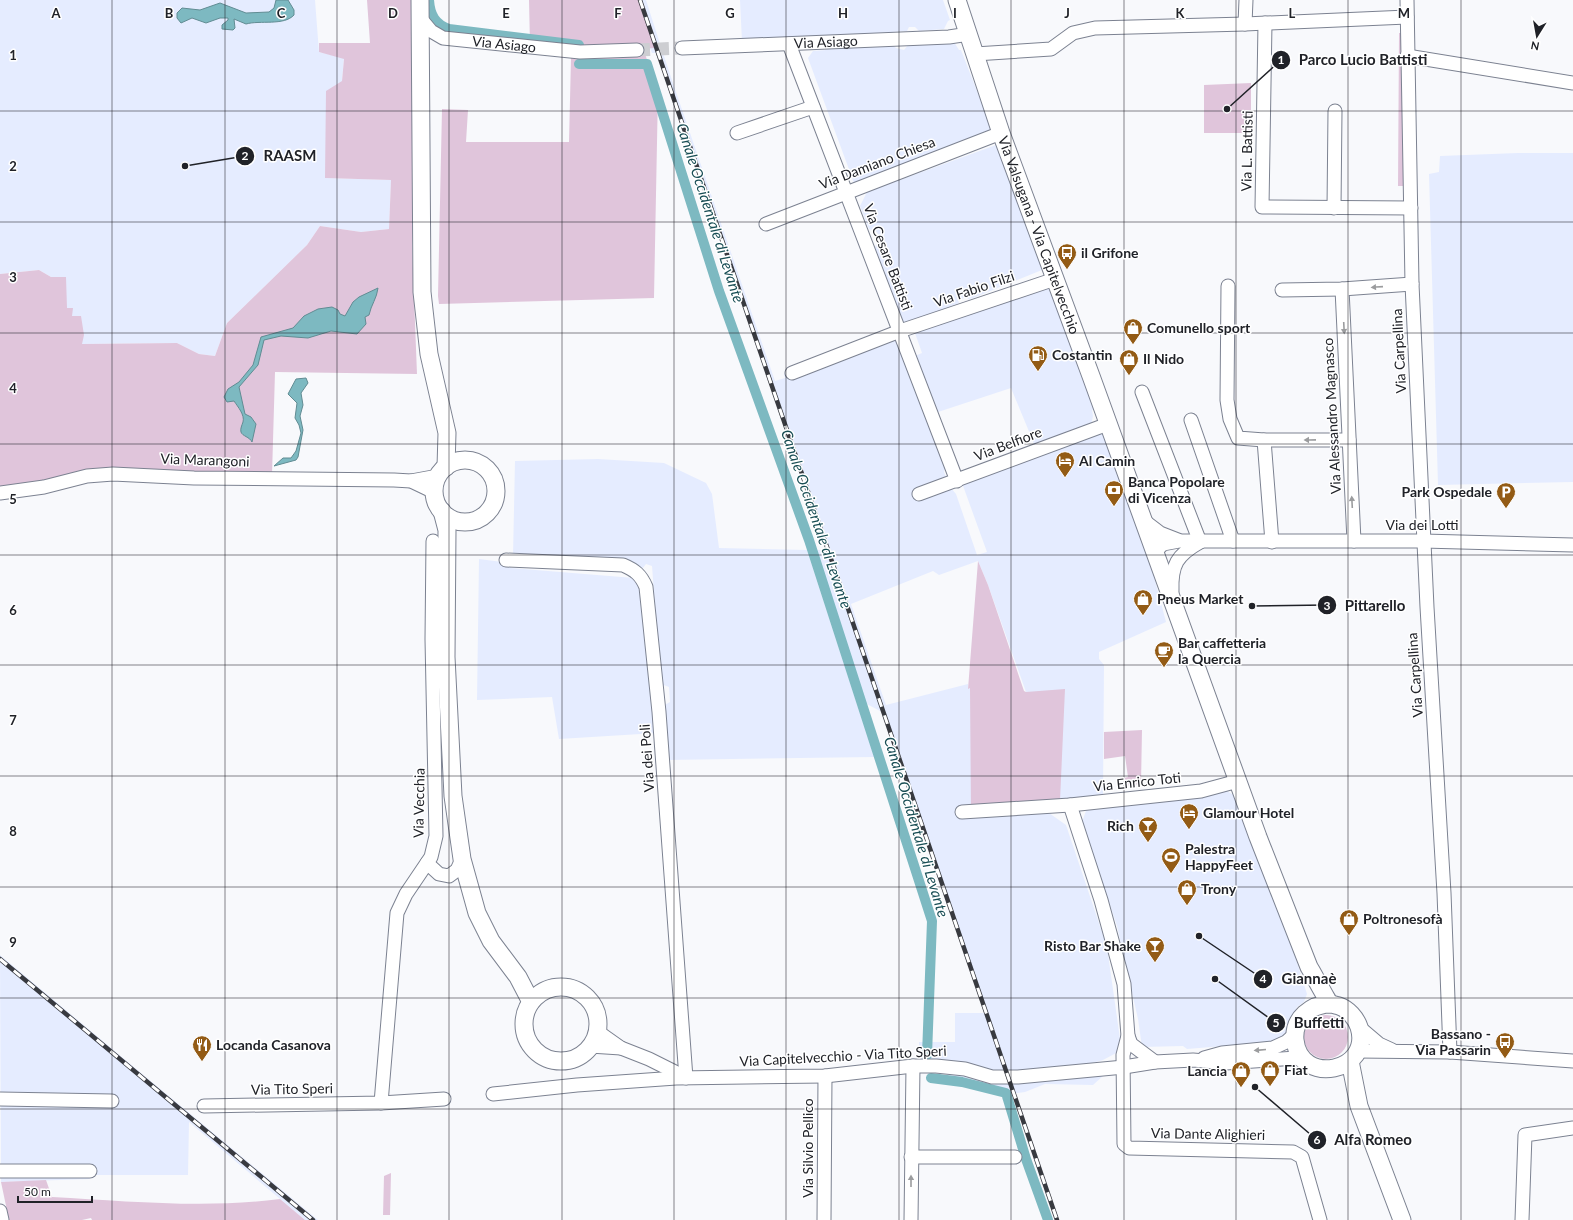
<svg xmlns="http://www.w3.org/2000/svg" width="1573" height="1220" font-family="Lato,sans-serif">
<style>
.built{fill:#e5ecff}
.green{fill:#e0c5db}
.water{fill:#7db9c1;stroke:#618c93}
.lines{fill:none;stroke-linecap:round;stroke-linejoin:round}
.canal{stroke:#7db9c1;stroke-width:10}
.minor-tunnel{stroke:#cdced2;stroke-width:13;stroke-dasharray:13 6;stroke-linecap:butt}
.minor-casing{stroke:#7c8291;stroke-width:15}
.major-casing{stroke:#7c8291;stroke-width:19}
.minor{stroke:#fff;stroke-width:13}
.major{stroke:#fff;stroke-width:17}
.rail-casing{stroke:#383a40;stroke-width:4.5}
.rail{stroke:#fff;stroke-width:3;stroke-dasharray:9;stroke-linecap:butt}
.oneway{fill:#9b9c9e}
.grid{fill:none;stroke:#202228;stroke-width:1;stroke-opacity:0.55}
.labels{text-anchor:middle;stroke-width:3;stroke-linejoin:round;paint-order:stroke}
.street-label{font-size:14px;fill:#202228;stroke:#fff}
.poi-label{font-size:14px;font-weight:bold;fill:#202228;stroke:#fff;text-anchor:start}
.water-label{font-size:15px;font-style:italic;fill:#194e55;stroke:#fff}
.grid-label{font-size:13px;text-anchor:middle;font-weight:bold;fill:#202228;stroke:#fff;stroke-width:3;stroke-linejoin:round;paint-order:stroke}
.leader{fill:none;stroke:#202228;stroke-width:1.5}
.callout-dot{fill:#202228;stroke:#fff;stroke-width:1.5}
.mark-label{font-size:12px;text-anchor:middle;font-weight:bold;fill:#fff}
.callout-label{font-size:15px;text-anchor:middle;font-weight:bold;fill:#202228;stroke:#fff;stroke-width:3;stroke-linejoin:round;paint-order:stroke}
</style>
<rect width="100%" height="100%" fill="#f8f9fc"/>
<!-- built -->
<path class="built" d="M0,0H315L319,52L344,58L342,81L325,178L391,180L389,229L361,232L320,226L307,245L227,323L215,356L199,354L177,343L82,344L72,316L66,308V277H51L39,270L0,274Z
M640,0H646L661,47H664L666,52L663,53L676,92L775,381L785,378L784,374L889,334L895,337L946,466L944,472L950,487L956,494L977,555L987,552L962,483L1099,433L1105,436L1151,565L1166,622L1099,652V659L1104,665L1103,794L1060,801L1026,692L988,585L978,561L939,575L933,571L851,604L886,705L968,684V688H970L1044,803L1049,813L1066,825L1107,947L1121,1046L1118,1052L1103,1060L1037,1078L1041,1082L1104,1075L1093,1085L1045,1084L1025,1092L1004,1095L949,1075L928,1069L919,1063V1042H955V1013H985L882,712L863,702L857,685L813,550H827L657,53H652L650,48H655Z
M740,0H943L950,20L948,21L944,29L919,31L915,27H909L907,31L742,42Z
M954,42L959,50H961L982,104L992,130L988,131L989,136L856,184L854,183L808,58L813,51L826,50L828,46L891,43L896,48L904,50L909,44Z
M996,145L1042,270L973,298L968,299L967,297L958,300L959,303L904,324L875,247L880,240L877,232L869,229L860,206L867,192Z
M1518,153H1573V482L1438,485L1429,174L1439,172L1440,156Z
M1047,282L1095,409L1092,410L1093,416L1091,425L1035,446L1011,388L935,413L915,356L922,353L915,333L911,332Z
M598,459L664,463L706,483L712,494L719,548L807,550L874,757L667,760L663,706L670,702L669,687L661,684L652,566L646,564L643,568L619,564L513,557L515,461Z
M479,559L511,563V568L634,578L640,585L657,733L559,739L552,697L477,700Z
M1227,791L1235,796L1280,909L1307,994L1304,1002L1297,1007L1286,1036L1273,1042L1187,1049L1183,1046L1142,1047L1138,1019L1117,926L1082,822L1087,808Z
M0,955L129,1063L318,1220H305L189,1122L188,1175H93L89,1179L1,1182Z"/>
<!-- green -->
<path class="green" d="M367,0H419L412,245L417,374L275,372L272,475L126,473L0,493V274L39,270L51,277H66L67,308H73L72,316H81L84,335L82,344L177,343L199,354L215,356L227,323L307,245L320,226L361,232L389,229L391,180L325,178L326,91L342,81L344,59L319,52V43H370Z
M529,0H640L656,48L615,50L530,45Z
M1399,33H1401L1405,186H1398Z
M645,54L658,91L654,298L439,304L438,296L442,109L468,110L466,142H569L571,58L583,55Z
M1251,83V133H1204V85Z
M978,561L988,585L1024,691L1026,692L1065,689L1060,801L971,813L970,688L968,689Z
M1142,730L1141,784L1125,786L1124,778L1128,777L1125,756L1104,759V732Z
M1304 1037a22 22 0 1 1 44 0a22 22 0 1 1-44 0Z
M391,1173L390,1215H383L384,1176Z
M46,1180L52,1197C128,1201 204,1209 280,1199L305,1220H92L91,1218L82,1220H9L1,1182Z"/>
<!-- water -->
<path class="water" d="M276,0H288L294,10V15C284,26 260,20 246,24L234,19L235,28L233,30L222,29V25L228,20V18H220L206,23L192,18L181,23L177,18V13L182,8L200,10L220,3L246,13L269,12L274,8Z
M378,288C377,298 371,305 369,315L365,317L366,324L357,334L331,331L308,338L281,336L264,340L258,365L239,387L245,414L251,417L256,424L252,442C250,437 242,436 241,432C240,429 242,425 243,422C245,415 238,407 234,401L227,402L224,397L228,389L239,382L253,365L261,337L293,328L304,316L318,309L332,307L338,310L340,314L345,316L353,302L359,297Z
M306,378L308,383L301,393L303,405L300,416L303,430L298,457L296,460L274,466L283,458H291L296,451L301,433L299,425L295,418L297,403L288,394L296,379Z"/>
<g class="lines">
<!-- canal -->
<path class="canal" d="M429,0C430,15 435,24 449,29L579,45
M579,64H647L719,291L809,540L932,921L927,1055
M931,1078L962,1082L1006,1093L1026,1159L1048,1220"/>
<!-- minor-tunnel -->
<path class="minor-tunnel" d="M637,50L682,48"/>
<!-- minor casing -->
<g class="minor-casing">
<g id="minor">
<path d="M1407,0L1412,284L1427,607L1444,893L1450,1052"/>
<path id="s1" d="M421,19L431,31L443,38L580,52L637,50"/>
<path d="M1265,23L1262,207L1411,208"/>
<path d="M1245,24L1246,0"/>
<path d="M789,44L957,481"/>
<path id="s2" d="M682,48L949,37L969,34"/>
<path d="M975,54L1051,49L1073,33L1095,28L1245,24L1407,17"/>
<path d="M1407,56L1573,83"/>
<path d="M737,133L813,107"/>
<path d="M1334,208L1335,111"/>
<path d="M766,224L1001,133"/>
<path d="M1228,286L1227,400L1230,419L1238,438L1264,440H1349"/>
<path d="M1342,289L1354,541"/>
<path d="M1282,290L1342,289L1412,284"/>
<path d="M792,373L900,331L1055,279"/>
<path d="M1142,392L1200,542"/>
<path d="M1191,420L1233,541"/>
<path d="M1264,440L1272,542"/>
<path d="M411,481L438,476"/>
<path d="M0,493L44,487L87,476L113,474L194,478L394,480L411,481L434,492"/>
<path d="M919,494L1108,424"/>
<path d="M1143,520L1160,533L1178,540"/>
<path d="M1155,552L1163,544L1179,541H1423L1573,545"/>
<path d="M506,560L623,565C635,570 641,575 646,587L659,712L686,1078"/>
<path d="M1172,591C1171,565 1177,555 1200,542"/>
<path d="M1070,805L1101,900L1124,984L1128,1036L1123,1055L1124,1144L1129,1148L1293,1152L1302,1157L1320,1220"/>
<path d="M962,812L1070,805L1201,791L1238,781"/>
<path d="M427,863L439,874L449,876L457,870L462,859"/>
<path d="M1359,1027L1379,1044L1392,1050"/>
<path d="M597,1031L621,1048L649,1059L685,1077"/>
<path d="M1128,1036L1131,1044L1155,1062"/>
<path d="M590,1046L621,1048"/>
<path d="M1357,1051L1450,1052L1573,1061"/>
<path d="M1204,1058L1222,1053L1273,1048L1286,1042L1295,1034"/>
<path d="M493,1094L577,1085L676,1078L825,1076L913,1066H936L965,1069L992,1077H1018L1124,1067L1155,1062L1193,1060L1226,1063L1296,1058L1305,1061"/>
<path d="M0,1099L112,1101"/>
<path d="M381,1103L397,913L406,894L431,857L436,836L432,639L433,541"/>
<path d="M204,1106L381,1103L444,1099"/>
<path d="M911,1157H1015"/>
<path d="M0,1171H90"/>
<path d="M0,1211L2,1220"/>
<path d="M824,1220L825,1076"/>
<path d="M911,1220L913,1066"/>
<path d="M1522,1220L1525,1135L1573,1128"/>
</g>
</g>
<!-- major casing -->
<g class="major-casing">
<g id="major">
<path d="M420,0L422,292L429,354L447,433L446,467"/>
<path id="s3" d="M957,0L1001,133L1091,376L1258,837L1309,967C1313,973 1327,1001 1330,1003C1333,1005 1336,1005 1339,1006C1348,1009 1356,1018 1359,1027C1373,1072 1300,1087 1295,1040C1293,1018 1311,1004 1331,1004"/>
<circle cx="465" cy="491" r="31"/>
<path d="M442,511L447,530L446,657L453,796L462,859L477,913L491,941L518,977L531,1002"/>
<circle cx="561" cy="1024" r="37"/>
<path d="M1350,1061L1359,1106L1402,1220"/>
</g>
</g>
<!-- minor -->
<use href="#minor" class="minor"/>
<!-- major -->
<use href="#major" class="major"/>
<!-- rail casing -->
<g class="rail-casing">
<path id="rail" d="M640,0L1057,1220
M0,959L313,1220"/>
</g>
<!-- rail -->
<use href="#rail" class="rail"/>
</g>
<!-- one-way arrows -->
<defs><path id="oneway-solid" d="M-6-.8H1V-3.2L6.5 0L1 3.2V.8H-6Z"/></defs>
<g class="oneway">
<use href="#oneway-solid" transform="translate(1377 287) rotate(176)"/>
<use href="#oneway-solid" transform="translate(1344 328) rotate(87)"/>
<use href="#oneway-solid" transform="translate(1310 440) rotate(179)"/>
<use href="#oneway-solid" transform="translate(1352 502) rotate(-93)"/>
<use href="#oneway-solid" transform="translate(1260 1050) rotate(175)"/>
<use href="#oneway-solid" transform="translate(911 1181) rotate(-90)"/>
</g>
<!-- grid -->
<path class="grid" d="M112,0V1220M225,0V1220M337,0V1220M449,0V1220M562,0V1220M674,0V1220M786,0V1220M899,0V1220M1011,0V1220M1124,0V1220M1236,0V1220M1348,0V1220M1461,0V1220M0,111H1573M0,222H1573M0,333H1573M0,444H1573M0,555H1573M0,665H1573M0,776H1573M0,887H1573M0,998H1573M0,1109H1573"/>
<!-- icons -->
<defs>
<g id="bus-pin" transform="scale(1)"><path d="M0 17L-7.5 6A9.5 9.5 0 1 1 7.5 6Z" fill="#935b15" stroke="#fff"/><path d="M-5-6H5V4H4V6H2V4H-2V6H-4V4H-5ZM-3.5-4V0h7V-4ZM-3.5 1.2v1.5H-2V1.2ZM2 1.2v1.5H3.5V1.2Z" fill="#fff"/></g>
<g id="shop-pin" transform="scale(1)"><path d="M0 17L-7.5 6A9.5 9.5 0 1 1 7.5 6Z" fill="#935b15" stroke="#fff"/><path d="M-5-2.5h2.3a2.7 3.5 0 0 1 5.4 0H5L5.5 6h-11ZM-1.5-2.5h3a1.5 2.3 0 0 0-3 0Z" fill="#fff"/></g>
<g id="fuel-pin" transform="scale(1)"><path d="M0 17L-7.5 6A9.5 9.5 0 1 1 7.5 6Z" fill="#935b15" stroke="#fff"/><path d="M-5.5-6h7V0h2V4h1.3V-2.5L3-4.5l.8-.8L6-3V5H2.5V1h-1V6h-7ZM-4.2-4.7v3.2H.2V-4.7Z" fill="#fff"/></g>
<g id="hotel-pin" transform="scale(1)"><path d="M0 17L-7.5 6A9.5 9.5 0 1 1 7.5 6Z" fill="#935b15" stroke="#fff"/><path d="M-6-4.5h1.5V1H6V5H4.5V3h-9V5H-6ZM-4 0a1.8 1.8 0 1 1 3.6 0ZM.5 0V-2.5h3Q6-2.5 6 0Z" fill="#fff"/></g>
<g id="bank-pin" transform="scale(1)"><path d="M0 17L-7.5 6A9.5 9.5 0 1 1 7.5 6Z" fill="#935b15" stroke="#fff"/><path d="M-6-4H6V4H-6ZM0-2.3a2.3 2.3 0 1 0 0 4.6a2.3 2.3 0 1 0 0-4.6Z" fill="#fff"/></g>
<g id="parking-pin" transform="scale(1)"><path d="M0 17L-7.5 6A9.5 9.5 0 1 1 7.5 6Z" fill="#935b15" stroke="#fff"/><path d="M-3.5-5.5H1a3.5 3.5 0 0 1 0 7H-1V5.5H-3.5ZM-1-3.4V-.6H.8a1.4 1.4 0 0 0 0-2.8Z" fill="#fff"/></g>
<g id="cafe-pin" transform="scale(1)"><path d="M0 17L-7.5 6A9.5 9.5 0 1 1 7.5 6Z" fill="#935b15" stroke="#fff"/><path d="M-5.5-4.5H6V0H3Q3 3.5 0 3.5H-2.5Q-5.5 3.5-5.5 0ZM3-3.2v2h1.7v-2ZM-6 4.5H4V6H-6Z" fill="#fff"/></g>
<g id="bar-pin" transform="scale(1)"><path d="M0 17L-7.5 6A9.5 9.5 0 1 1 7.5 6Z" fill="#935b15" stroke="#fff"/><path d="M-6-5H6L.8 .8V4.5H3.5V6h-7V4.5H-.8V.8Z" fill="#fff"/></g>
<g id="stadium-pin" transform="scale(1)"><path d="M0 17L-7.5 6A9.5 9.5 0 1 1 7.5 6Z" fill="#935b15" stroke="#fff"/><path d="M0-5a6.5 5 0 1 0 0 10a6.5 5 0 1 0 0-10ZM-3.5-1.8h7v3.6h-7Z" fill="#fff"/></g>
<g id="restaurant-pin" transform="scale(1)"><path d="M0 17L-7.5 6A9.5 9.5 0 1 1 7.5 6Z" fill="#935b15" stroke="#fff"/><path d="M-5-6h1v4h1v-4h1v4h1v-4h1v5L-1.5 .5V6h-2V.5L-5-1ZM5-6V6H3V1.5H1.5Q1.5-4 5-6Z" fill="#fff"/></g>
</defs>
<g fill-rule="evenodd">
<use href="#bus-pin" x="1067" y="253"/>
<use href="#shop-pin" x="1133" y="328"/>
<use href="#fuel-pin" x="1038" y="355"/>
<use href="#shop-pin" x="1129" y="359"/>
<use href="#hotel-pin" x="1065" y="461"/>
<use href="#bank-pin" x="1114" y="490"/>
<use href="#parking-pin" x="1506" y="492"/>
<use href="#shop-pin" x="1143" y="599"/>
<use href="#cafe-pin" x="1164" y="651"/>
<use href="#hotel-pin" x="1189" y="813"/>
<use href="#bar-pin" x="1148" y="826"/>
<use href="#stadium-pin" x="1171" y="857"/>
<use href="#shop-pin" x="1187" y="889"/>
<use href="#shop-pin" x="1349" y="919"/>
<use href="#bar-pin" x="1155" y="946"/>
<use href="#bus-pin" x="1505" y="1042"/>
<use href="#restaurant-pin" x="202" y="1045"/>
<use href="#shop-pin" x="1270" y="1070"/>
<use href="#shop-pin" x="1241" y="1071"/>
</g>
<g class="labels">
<!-- street labels -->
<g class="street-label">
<text dy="5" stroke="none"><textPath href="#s2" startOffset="144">Via Asiago</textPath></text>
<text dy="5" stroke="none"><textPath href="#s1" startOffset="91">Via Asiago</textPath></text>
<text transform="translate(1247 151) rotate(-89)" y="5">Via L. Battisti</text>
<text transform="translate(877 163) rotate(-21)" y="5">Via Damiano Chiesa</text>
<text dy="5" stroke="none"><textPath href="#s3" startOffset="249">Via Valsugana - Via Capitelvecchio</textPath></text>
<text transform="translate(888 257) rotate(69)" y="5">Via Cesare Battisti</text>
<text transform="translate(974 289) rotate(-19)" y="5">Via Fabio Filzi</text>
<text transform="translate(1399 351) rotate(-93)" y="5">Via Carpellina</text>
<text transform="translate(1332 416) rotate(-93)" y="5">Via Alessandro Magnasco</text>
<text transform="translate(1008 444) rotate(-21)" y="5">Via Belfiore</text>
<text transform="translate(205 460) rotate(2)" y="5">Via Marangoni</text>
<text x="1422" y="530">Via dei Lotti</text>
<text transform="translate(1415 675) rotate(-94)" y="5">Via Carpellina</text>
<text transform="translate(647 758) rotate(-94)" y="5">Via dei Poli</text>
<text transform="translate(1137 782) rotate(-6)" y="5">Via Enrico Toti</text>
<text transform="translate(419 803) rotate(-89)" y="5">Via Vecchia</text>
<text transform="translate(843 1056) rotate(-3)" y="5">Via Capitelvecchio - Via Tito Speri</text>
<text transform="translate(292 1089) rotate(-1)" y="5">Via Tito Speri</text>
<text transform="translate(1208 1134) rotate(1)" y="5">Via Dante Alighieri</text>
<text transform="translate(808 1148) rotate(-90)" y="5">Via Silvio Pellico</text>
</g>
<!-- poi labels -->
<g class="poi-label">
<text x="1081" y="258">il Grifone</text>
<text x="1147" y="333">Comunello sport</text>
<text x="1052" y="360">Costantin</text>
<text x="1143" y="364">Il Nido</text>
<text x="1079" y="466">Al Camin</text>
<text x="1128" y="487">Banca Popolare<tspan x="1128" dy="16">di Vicenza</tspan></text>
<text x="1492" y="497" text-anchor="end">Park Ospedale</text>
<text x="1157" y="604">Pneus Market</text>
<text x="1178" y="648">Bar caffetteria<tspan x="1178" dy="16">la Quercia</tspan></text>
<text x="1203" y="818">Glamour Hotel</text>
<text x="1134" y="831" text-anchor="end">Rich</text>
<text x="1185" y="854">Palestra<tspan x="1185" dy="16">HappyFeet</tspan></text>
<text x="1201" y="894">Trony</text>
<text x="1363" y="924">Poltronesofà</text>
<text x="1141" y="951" text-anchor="end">Risto Bar Shake</text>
<text x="1491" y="1039" text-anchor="end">Bassano -<tspan x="1491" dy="16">Via Passarin</tspan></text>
<text x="216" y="1050">Locanda Casanova</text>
<text x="1284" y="1075">Fiat</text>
<text x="1227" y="1076" text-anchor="end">Lancia</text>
</g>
<!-- water labels -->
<g class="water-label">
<text transform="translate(710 213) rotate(72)" y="5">Canale Occidentale di Levante</text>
<text transform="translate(816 519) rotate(71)" y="5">Canale Occidentale di Levante</text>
<text transform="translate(916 827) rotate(73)" y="5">Canale Occidentale di Levante</text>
</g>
</g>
<g class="grid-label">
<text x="56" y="18">A</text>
<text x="169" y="18">B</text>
<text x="281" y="18">C</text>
<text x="393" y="18">D</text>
<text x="506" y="18">E</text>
<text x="618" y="18">F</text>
<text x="730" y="18">G</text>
<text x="843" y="18">H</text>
<text x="955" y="18">I</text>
<text x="1067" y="18">J</text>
<text x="1180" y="18">K</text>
<text x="1292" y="18">L</text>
<text x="1404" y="18">M</text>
<text x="13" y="60">1</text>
<text x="13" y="171">2</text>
<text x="13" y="282">3</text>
<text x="13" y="393">4</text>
<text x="13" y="504">5</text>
<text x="13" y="615">6</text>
<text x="13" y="725">7</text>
<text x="13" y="836">8</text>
<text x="13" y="947">9</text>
</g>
<!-- callouts -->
<path class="leader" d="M1227 109L1281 60M185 166L245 156M1252 606L1327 605M1199 936L1263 979M1215 979L1276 1023M1255 1087L1317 1140"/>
<g class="callout-dot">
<circle cx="1227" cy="109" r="4"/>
<circle cx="185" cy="166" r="4"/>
<circle cx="1252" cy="606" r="4"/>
<circle cx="1199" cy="936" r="4"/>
<circle cx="1215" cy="979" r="4"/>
<circle cx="1255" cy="1087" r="4"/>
<circle cx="1281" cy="60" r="10"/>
<circle cx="245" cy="156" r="10"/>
<circle cx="1327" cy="605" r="10"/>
<circle cx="1263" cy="979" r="10"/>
<circle cx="1276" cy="1023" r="10"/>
<circle cx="1317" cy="1140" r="10"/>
</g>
<g class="mark-label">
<text x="1281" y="64">1</text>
<text x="245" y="160">2</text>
<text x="1327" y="610">3</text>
<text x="1263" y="983">4</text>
<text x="1276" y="1027">5</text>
<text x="1317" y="1144">6</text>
</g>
<g class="callout-label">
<text x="1363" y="65">Parco Lucio Battisti</text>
<text x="290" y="161">RAASM</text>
<text x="1375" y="611">Pittarello</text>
<text x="1309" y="984">Giannaè</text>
<text x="1319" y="1028">Buffetti</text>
<text x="1373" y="1145">Alfa Romeo</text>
</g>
<!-- north arrow -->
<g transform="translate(1537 36) rotate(191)" stroke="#ffffff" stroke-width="3" paint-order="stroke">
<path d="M0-3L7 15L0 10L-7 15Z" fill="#202228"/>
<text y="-6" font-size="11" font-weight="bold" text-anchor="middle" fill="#202228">N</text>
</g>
<!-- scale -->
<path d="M18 1196v6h74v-6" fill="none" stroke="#202228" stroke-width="2"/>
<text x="24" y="1196" font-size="12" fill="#202228" stroke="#ffffff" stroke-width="3" paint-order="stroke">50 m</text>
</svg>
